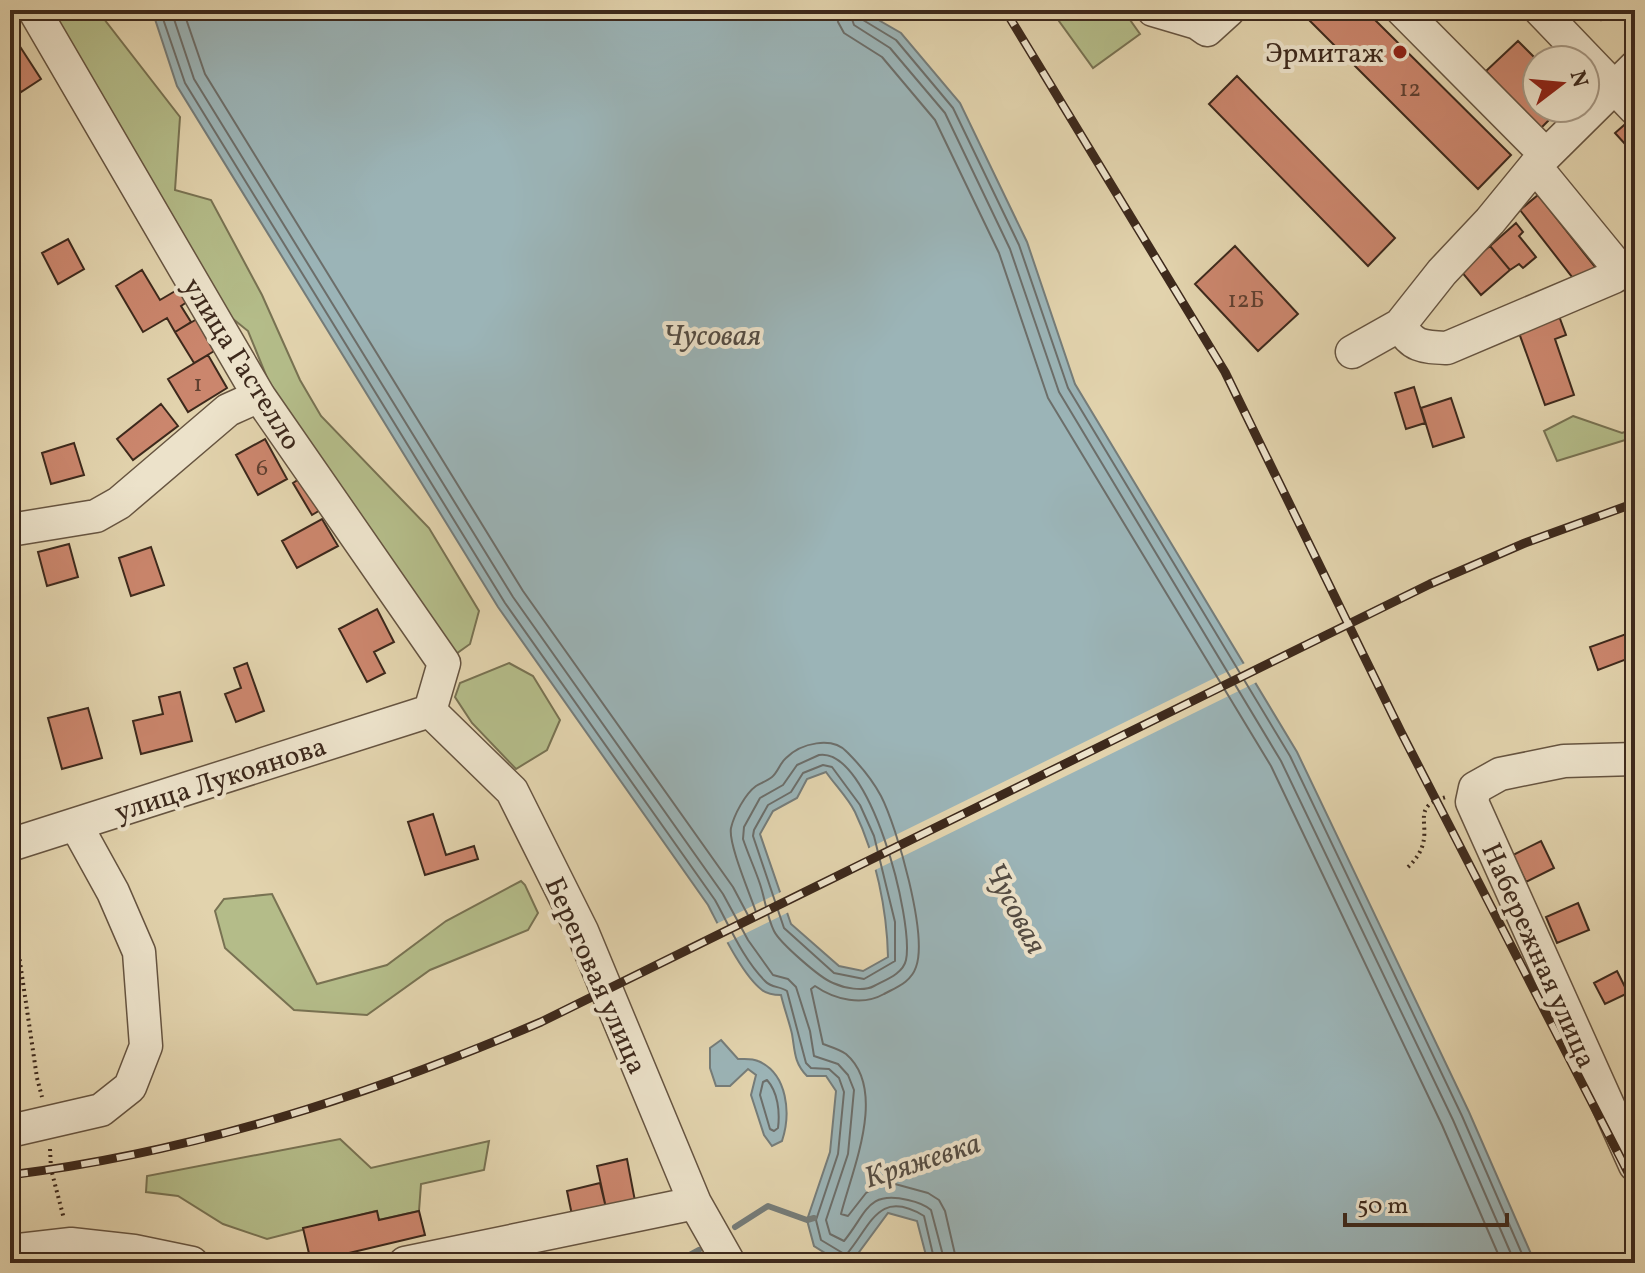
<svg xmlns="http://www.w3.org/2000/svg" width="1645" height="1273" font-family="Vollkorn,serif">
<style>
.green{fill:#b4bc89;stroke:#787252;stroke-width:2}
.water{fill:#9bb4b7;stroke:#757c79;stroke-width:2;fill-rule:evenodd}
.pier{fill:#e2d3ad}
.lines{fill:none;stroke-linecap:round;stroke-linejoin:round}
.shore{stroke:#6c6e6a;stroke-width:2}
.stream{stroke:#757c79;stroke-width:6}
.building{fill:#cb866d;stroke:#3d291c;stroke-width:2}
.minor-casing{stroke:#665440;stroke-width:35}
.path{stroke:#3d291c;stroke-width:4;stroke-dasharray:2 4;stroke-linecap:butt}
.minor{stroke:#ece2ca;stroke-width:32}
.rail-casing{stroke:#3d291c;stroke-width:9}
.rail{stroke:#ece2ca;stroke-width:6;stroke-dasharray:18;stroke-linecap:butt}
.poi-dot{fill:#8f2418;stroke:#ece2ca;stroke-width:3}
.labels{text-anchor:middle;stroke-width:8;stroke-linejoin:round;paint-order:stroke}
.number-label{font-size:24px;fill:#604030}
.poi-label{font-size:28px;fill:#3d291c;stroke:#ece2ca;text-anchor:end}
.street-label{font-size:28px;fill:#3d291c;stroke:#ece2ca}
.water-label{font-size:30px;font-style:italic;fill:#544c43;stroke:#ece2ca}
</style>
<rect width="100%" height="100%" fill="#e2d3ad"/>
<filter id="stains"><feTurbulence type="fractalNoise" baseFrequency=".0025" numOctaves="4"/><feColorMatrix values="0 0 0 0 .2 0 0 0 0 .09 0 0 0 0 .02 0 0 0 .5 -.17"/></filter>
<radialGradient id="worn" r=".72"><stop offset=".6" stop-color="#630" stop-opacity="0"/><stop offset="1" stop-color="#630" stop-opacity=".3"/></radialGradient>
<!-- green -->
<path class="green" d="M44,10H97L180,117L175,190L211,200L262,295L300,380L321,416L429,528L479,611L470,644L453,656L272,390L248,331L222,310Z
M1051,10H1123L1140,34L1093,68Z
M1573,416L1622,433L1635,428V437L1557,461L1544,431Z
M509,663L533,676L560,720L547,750L516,769L472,723L455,697L460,683Z
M521,881L525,885L538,913L528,930L430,970L367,1015L294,1010L225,948L215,911L224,899L272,894L317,984L387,965L446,921Z
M340,1139L371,1168L489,1141L484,1170L421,1184L419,1211L379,1220L376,1211L267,1239L223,1224L178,1196L146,1192L147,1176Z"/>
<!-- water -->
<path class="water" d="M152,10H861L901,33L960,103L1027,242L1075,384L1297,752L1469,1112L1535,1263H928L917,1221L888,1213L851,1263H841L814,1246L807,1220L830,1152L836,1091L826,1076H807C794,1063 795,1051 792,1034C789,1021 784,1008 781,995C774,995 767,994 762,990C742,975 720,928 708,905L498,607L177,86ZM826,772C835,785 848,798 855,812C876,856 887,910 888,957L863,971L839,966L791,924L760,834L773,811L797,798L807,779Z
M721,1040L738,1059C744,1059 752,1058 758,1061C788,1074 791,1114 782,1141L772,1146L764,1135L751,1095L756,1075L748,1069L730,1086H716L710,1068V1048Z"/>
<!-- pier -->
<path class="pier" d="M1247,662L1259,681L871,872L865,850Z
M785,890L791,911L724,944L714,925Z"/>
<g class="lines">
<!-- shore -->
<path class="shore" d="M160,10L185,83L505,603L715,900C730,927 743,959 765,981C771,988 780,986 787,991L806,1063L811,1068L829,1069L839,1078L844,1092L838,1154L816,1220L821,1240L846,1255C871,1226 878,1188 924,1216L935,1263
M171,10L194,79L513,597L723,894L748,940L773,975L788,979L796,987L810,1031L814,1056L838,1064L848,1075L854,1090L848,1154L826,1220L830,1234L844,1241C867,1213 867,1190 908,1200C917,1202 924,1204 931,1210L945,1263
M183,10L205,74L523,591L733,887L750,919H755L757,915C751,896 728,844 731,828C734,815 745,794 756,786C761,783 767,781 772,777C778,772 780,763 786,758C801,743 832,736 847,752C859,764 873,781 881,796C897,827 928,935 916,967C911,982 897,987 884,994C863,1006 835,1000 815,986L811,989L823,1044C831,1047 839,1049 846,1054C888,1090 852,1170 841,1214L848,1216L866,1193L879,1185L895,1184L928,1193L939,1200L945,1211L957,1263
M837,10L838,22L844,33L882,57L935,120L999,253L1048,398L1271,766L1442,1125L1502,1263
M849,10L854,25L890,48L945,113L1010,249L1059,392L1281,761L1453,1120L1515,1263
M859,10L863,20L896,40L953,108L1019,245L1068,388L1290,756L1462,1116L1526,1263
M819,755C870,747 914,921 906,960C903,974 885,980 874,986C863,992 844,988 833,983C820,978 780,943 774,931C767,917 765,899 760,884C755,869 748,854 743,839L744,827L760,798L783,785L797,765Z
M823,765L832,767L860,805L874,836L895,922V961L864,979L834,973L784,928L753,836L754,830L768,805L791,792L803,773Z
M767,1080C778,1092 780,1112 778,1128L774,1131L770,1129L760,1095L763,1082Z"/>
<!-- stream -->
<path class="stream" d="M735,1227L768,1206L807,1220L814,1218
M675,1263L699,1250"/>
</g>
<!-- building -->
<path class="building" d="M1319,10H1365L1511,155L1478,189L1309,20Z
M1591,10H1611L1601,20Z
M1518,41L1537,60V108H1555L1558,111L1540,129L1486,71Z
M19,45L41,79L21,92L10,75V51Z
M1237,76L1395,238L1368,266L1209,104Z
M1631,119L1635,124V155L1615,133Z
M1538,195L1595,267L1576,282L1520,210Z
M1516,223L1523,232L1519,236L1536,257L1523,268L1519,264L1510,270L1490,246Z
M68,239L84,269L58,284L42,253Z
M1235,246L1298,314L1258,351L1195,284Z
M1490,246L1510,270L1481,295L1460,270Z
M142,270L160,300L182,287L190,300L181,306L191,322L175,332L167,318L143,332L116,286Z
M202,316L221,347L194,363L175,332Z
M1559,316L1566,335L1555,339L1574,395L1545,405L1518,330Z
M208,355L227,388L188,412L168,379Z
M1414,387L1425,423L1406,429L1395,393Z
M1451,398L1464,437L1433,447L1421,408Z
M161,404L178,426L133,460L117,439Z
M265,439L287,479L258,495L236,455Z
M74,443L84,475L51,484L42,453Z
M307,474L327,506L312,515L293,483Z
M322,519L338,546L297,568L282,541Z
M69,544L78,577L47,586L38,552Z
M151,547L164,585L131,596L119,558Z
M377,609L394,642L374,652L385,673L367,682L339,629Z
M1629,633L1635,656L1598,670L1590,647Z
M247,663L264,711L236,722L225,694L241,688L234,668Z
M180,692L192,741L141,754L133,721L163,714L159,697Z
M88,708L102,758L62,769L48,718Z
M433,814L446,855L474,846L478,859L425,875L408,822Z
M1541,841L1554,868L1526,882L1513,855Z
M1578,903L1589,930L1557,943L1546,917Z
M1617,971L1628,993L1605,1004L1594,983Z
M627,1159L635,1201L606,1208L597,1166Z
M600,1183L606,1208L572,1215L567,1191Z
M377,1211L379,1220L419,1211L425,1235L311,1262L303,1228Z"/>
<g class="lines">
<!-- minor casing -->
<g class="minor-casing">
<path id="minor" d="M34,10L259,396L444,663L430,711
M1153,10L1197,23L1207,30L1229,10
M1402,10L1546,155
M1540,10L1635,109
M1400,325C1412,347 1423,347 1447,348L1614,277L1612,260L1535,166
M1352,352L1400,325L1442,272L1490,221L1535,166L1635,67
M10,530L96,516L119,503L228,410L259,396
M430,711L512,791L582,931L695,1203L729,1263
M1635,759L1564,761L1500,774L1475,788L1472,802L1635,1165
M10,845L430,711
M10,1131L101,1110L130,1087L146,1046L139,952L113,892L76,825
M10,1251L71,1244L134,1251L192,1263
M405,1263L695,1203"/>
</g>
<!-- path -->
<path class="path" d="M1408,867C1437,840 1416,819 1428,806C1432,801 1440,799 1446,797
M10,894L37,1078L42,1097
M50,1149L51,1169L64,1219"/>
<!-- minor -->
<use href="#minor" class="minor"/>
<!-- rail casing -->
<g class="rail-casing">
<path id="rail" d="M1005,10L1225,372L1401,732L1635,1186
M10,1175C195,1152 370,1095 541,1022L1430,584L1525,543L1635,503"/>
</g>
<!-- rail -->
<use href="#rail" class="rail"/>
</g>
<!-- markers -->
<circle class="poi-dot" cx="1400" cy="52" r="8"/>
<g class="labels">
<!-- number labels -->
<g class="number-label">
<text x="1410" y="96">12</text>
<text x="1246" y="307">12Б</text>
<text x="198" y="391">1</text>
<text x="262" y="475">6</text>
</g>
<!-- poi labels -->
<g class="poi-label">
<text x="1384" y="62">Эрмитаж</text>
</g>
<!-- street labels -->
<g class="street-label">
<text transform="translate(243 363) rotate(58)" y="10">улица Гастелло</text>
<text transform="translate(220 778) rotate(-18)" y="10">улица Лукоянова</text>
<text transform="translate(1540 955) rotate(66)" y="10">Набережная улица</text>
<text transform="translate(597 975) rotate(66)" y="10">Береговая улица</text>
</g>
<!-- water labels -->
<g class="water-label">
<text x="712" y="345">Чусовая</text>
<text transform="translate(1016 908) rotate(62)" y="10">Чусовая</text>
<text transform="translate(922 1160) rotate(-18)" y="10">Кряжевка</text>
</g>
</g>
<!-- margin -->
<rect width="1645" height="1273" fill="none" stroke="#e2d3ad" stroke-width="40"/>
<rect x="12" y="12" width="1621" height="1249" fill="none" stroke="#3d291c" stroke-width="4"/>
<rect x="20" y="20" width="1605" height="1233" fill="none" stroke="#3d291c" stroke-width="2"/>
<!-- north arrow -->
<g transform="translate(1561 84) rotate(74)"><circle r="38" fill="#ece2ca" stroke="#a69884" stroke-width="2"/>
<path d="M0-6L14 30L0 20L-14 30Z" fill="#8f2418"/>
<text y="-12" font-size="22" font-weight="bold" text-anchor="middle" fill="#3d291c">N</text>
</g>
<!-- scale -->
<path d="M1345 1213v12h162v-12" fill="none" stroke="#3d291c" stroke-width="4"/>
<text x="1357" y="1213" font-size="24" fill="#3d291c" stroke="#ece2ca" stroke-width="6" paint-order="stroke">50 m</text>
<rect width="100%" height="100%" filter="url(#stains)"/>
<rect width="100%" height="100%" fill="url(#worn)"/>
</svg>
